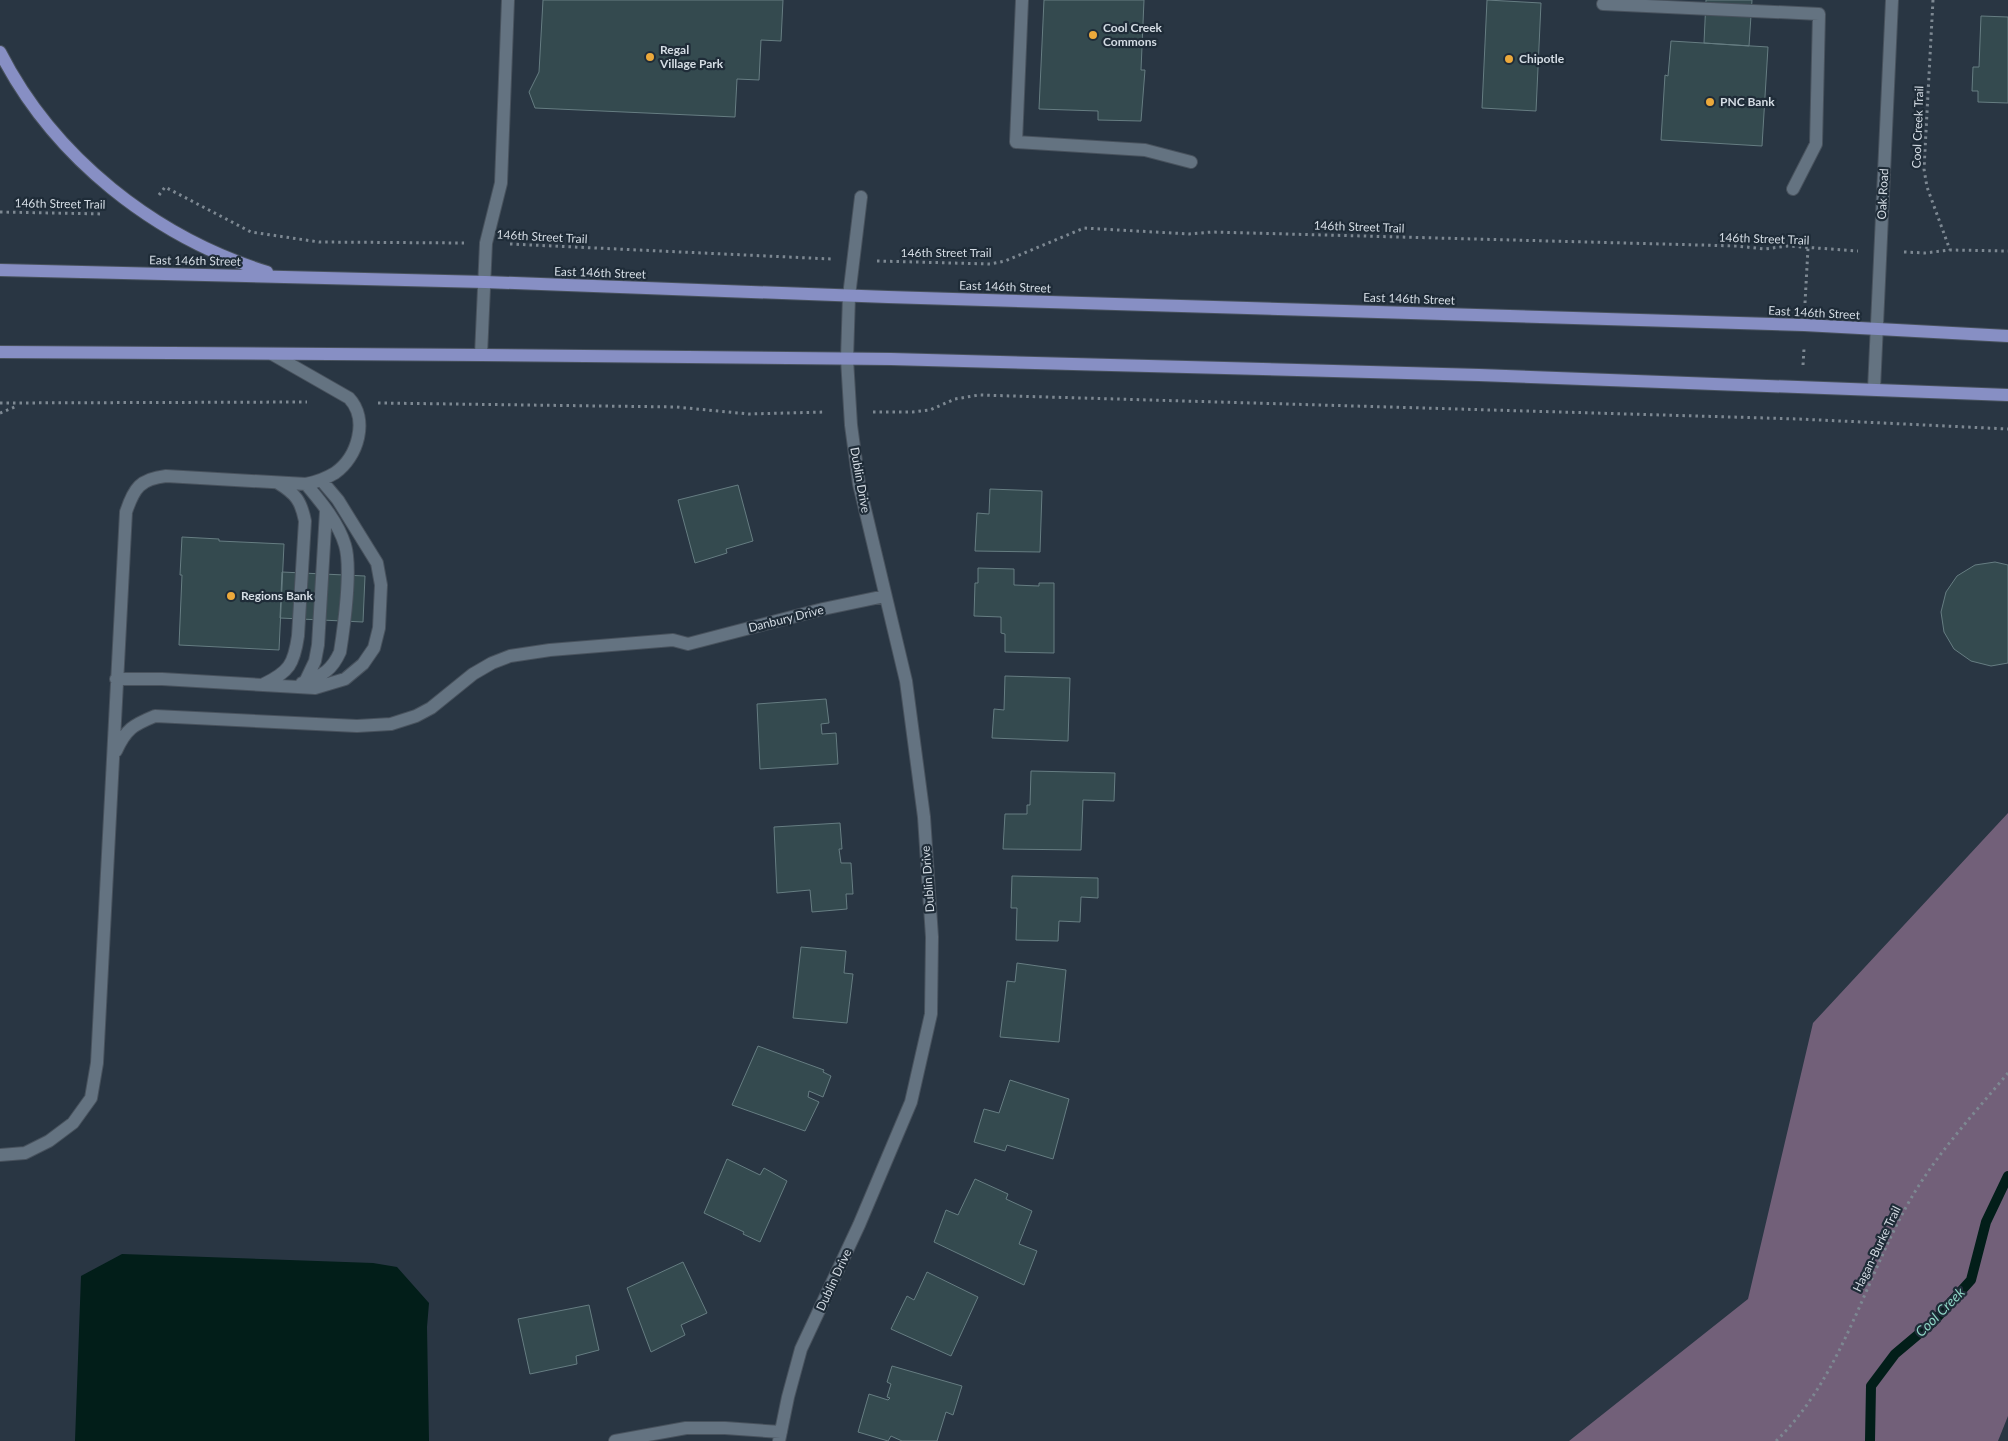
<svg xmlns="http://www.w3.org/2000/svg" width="2008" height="1441" font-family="Lato,sans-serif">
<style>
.forest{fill:#726079}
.water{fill:#021e19}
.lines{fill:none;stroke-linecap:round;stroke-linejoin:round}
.stream{stroke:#021e19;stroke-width:10}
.building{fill:#344a4f;stroke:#667d82}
.minor-casing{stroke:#48525d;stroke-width:14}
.major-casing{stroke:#48525d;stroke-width:14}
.path{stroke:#7d8892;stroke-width:3;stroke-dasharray:2.5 4;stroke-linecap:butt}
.minor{stroke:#647381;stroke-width:12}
.major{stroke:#878fc4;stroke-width:12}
.poi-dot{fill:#eca93b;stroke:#1f2c38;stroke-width:2}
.labels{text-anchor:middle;stroke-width:4.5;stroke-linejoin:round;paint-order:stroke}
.poi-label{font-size:12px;font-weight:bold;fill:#d4dce4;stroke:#1f2c38;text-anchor:start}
.street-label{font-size:12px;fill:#d4dce4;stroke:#1f2c38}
.water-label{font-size:14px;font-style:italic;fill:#8ed5c5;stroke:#1f2c38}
</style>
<rect width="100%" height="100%" fill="#293643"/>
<!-- forest -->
<path class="forest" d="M2008,813V1416L1998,1441H1569L1748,1299L1813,1023Z"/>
<!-- water -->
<path class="water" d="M122,1254L373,1263L397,1267L429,1303L427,1327L429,1441H75L81,1276Z"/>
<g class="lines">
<!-- stream -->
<path class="stream" d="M1870,1441L1871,1386L1895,1354L1933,1322L1971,1280L1986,1222L2008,1176"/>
</g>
<!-- building -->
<path class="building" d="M543,0H783L781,41L761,40L759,80L737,79L735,117L535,108L529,92L539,72Z
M1044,0H1144L1141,70H1145L1141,121L1098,120V111L1039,109Z
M1487,0L1541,3L1536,111L1482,108Z
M1706,0H1752L1749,46L1704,43Z
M1981,16L2008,17V103L1978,102V91H1972L1973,67H1979Z
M1671,41L1768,47L1762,146L1661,140L1665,75L1668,76Z
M738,485L753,541L726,549L727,553L695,563L678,500Z
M990,489L1042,491L1040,552L975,551L977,513L989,514Z
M182,537L219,539V541L284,544L279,650L179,645L182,575H180Z
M1995,562L2008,565V663L1991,666L1971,661L1954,649L1944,632L1941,612L1946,592L1957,576L1975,565Z
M978,568L1014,569V585L1039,586V583H1054V653L1005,652V634L1001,633V617L974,616L975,583H978Z
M282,572L365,576L363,622L280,618Z
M1005,676L1070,678L1068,741L992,738L994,709L1004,710Z
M826,699L829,723L821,724L822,734L836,733L838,764L760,769L757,704Z
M1031,771L1115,773L1114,801L1083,800L1081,850L1003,849L1005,814H1027V805H1030Z
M840,823L842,849H839L841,863H851L853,894H846L847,909L812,912L810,890L777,893L774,827Z
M1012,876L1098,878V898L1081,897L1080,922L1059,921L1058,941L1016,940L1017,908H1011Z
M801,947L846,951L844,973L853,974L847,1023L793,1018Z
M1017,963L1066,970L1059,1042L1000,1037L1007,981L1015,982Z
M758,1046L824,1070L823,1072L831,1076L823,1097L809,1091L808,1097L819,1102L805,1131L732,1105Z
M1010,1080L1069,1099L1053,1159L1007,1145L1005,1151L974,1142L984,1109L999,1113Z
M727,1159L760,1175L764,1168L787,1181L760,1242L743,1234L744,1232L704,1213Z
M975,1179L1008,1194L1006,1199L1032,1211L1019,1244L1037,1251L1024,1285L934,1242L946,1210L958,1215Z
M683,1262L707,1313L681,1325L685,1335L651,1352L627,1288Z
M927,1272L978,1297L951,1356L891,1329L907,1296L914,1300Z
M589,1305L599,1350L576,1356L577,1364L530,1374L518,1319Z
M892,1366L962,1386L953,1415L946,1412L937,1441H902L891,1436L888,1441L858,1432L869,1394L888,1400L890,1398L887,1397L891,1384L887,1382Z"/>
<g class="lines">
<!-- minor casing -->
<g class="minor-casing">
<path id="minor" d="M1022,0L1016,142L1145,150L1191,162
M1603,4L1819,14L1816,144L1793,189
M481,355L486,243L501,183L508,0
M1874,389L1892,0
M116,679H162L315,688L345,679L363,664L374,648L379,628L381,585L377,563L338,500L322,481
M305,682C323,675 332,670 340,652C344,627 352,568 345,545C338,522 321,502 306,484
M302,683L305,682L315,661L318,645L326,511
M264,684C289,672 294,664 298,636L305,521C301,501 296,494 278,483
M116,751C126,729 133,725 155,716L357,726L391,724L416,716L431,708L473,674L492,663L510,656L550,650L673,640L688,644L823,609L885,596
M0,1155L25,1153L49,1141L73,1123L91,1098L97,1063L126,512C134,488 140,479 166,476L306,484C317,482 325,479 335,473C358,457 369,419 349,398L272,354
M615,1441L686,1428H725L781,1432
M779,1441L788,1397L801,1349L859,1225L911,1102L931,1014L932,937L924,817L906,681L859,484L851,425L847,359L849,296L861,197"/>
</g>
<!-- major casing -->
<g class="major-casing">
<path id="major" d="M0,52C54,158 155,237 267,272
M0,270L485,282L888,297L1804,325L2008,336
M0,352L481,355L891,359L1479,375L2008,395"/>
</g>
<!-- path -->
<path class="path" d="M1933,0L1924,169L1927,187L1950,250
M159,195L165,187L251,232L319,242L464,243
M0,212L104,214
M510,244L831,259
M1904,252L1925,253L1950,250L2008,251
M877,261L990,264L1005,261L1084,228L1189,234L1212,232L1737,246L1764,249L1788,246L1858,251
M1805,303L1808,248
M1803,365L1804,349
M0,403L307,402
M378,403L676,407L749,414L826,412
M873,412H913L930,410L955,399L979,395L1799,419L2008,429
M0,413L17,406
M1776,1441C1840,1379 1863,1286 1905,1209C1932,1159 1971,1117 2008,1073"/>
<!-- minor -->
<use href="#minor" class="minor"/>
<!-- major -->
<use href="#major" class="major"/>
</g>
<!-- markers -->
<g class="poi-dot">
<circle cx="1093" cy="35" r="5"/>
<circle cx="650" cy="57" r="5"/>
<circle cx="1509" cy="59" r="5"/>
<circle cx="1710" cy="102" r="5"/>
<circle cx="231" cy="596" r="5"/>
</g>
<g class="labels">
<!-- poi labels -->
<g class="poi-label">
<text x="1103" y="32">Cool Creek<tspan x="1103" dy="14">Commons</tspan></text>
<text x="660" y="54">Regal<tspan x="660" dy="14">Village Park</tspan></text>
<text x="1519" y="63">Chipotle</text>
<text x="1720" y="106">PNC Bank</text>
<text x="241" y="600">Regions Bank</text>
</g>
<!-- street labels -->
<g class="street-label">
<text transform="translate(1918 127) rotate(-88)" y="4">Cool Creek Trail</text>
<text transform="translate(1883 194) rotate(-87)" y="4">Oak Road</text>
<text transform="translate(60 204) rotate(1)" y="4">146th Street Trail</text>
<text transform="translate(1359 227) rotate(2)" y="4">146th Street Trail</text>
<text transform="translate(542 237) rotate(3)" y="4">146th Street Trail</text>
<text transform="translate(1764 239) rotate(2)" y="4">146th Street Trail</text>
<text x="946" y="257">146th Street Trail</text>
<text transform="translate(195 261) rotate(1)" y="4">East 146th Street</text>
<text transform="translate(600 273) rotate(2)" y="4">East 146th Street</text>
<text transform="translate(1005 287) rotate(2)" y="4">East 146th Street</text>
<text transform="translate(1409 299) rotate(2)" y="4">East 146th Street</text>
<text transform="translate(1814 313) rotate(3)" y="4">East 146th Street</text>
<text transform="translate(860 480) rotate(80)" y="4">Dublin Drive</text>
<text transform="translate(786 619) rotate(-14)" y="4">Danbury Drive</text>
<text transform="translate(928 879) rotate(-94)" y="4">Dublin Drive</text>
<text transform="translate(1877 1249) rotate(-64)" y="4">Hagan-Burke Trail</text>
<text transform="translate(834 1280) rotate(-65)" y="4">Dublin Drive</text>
</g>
<!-- water labels -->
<g class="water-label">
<text transform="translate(1940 1312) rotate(-45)" y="5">Cool Creek</text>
</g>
</g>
</svg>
